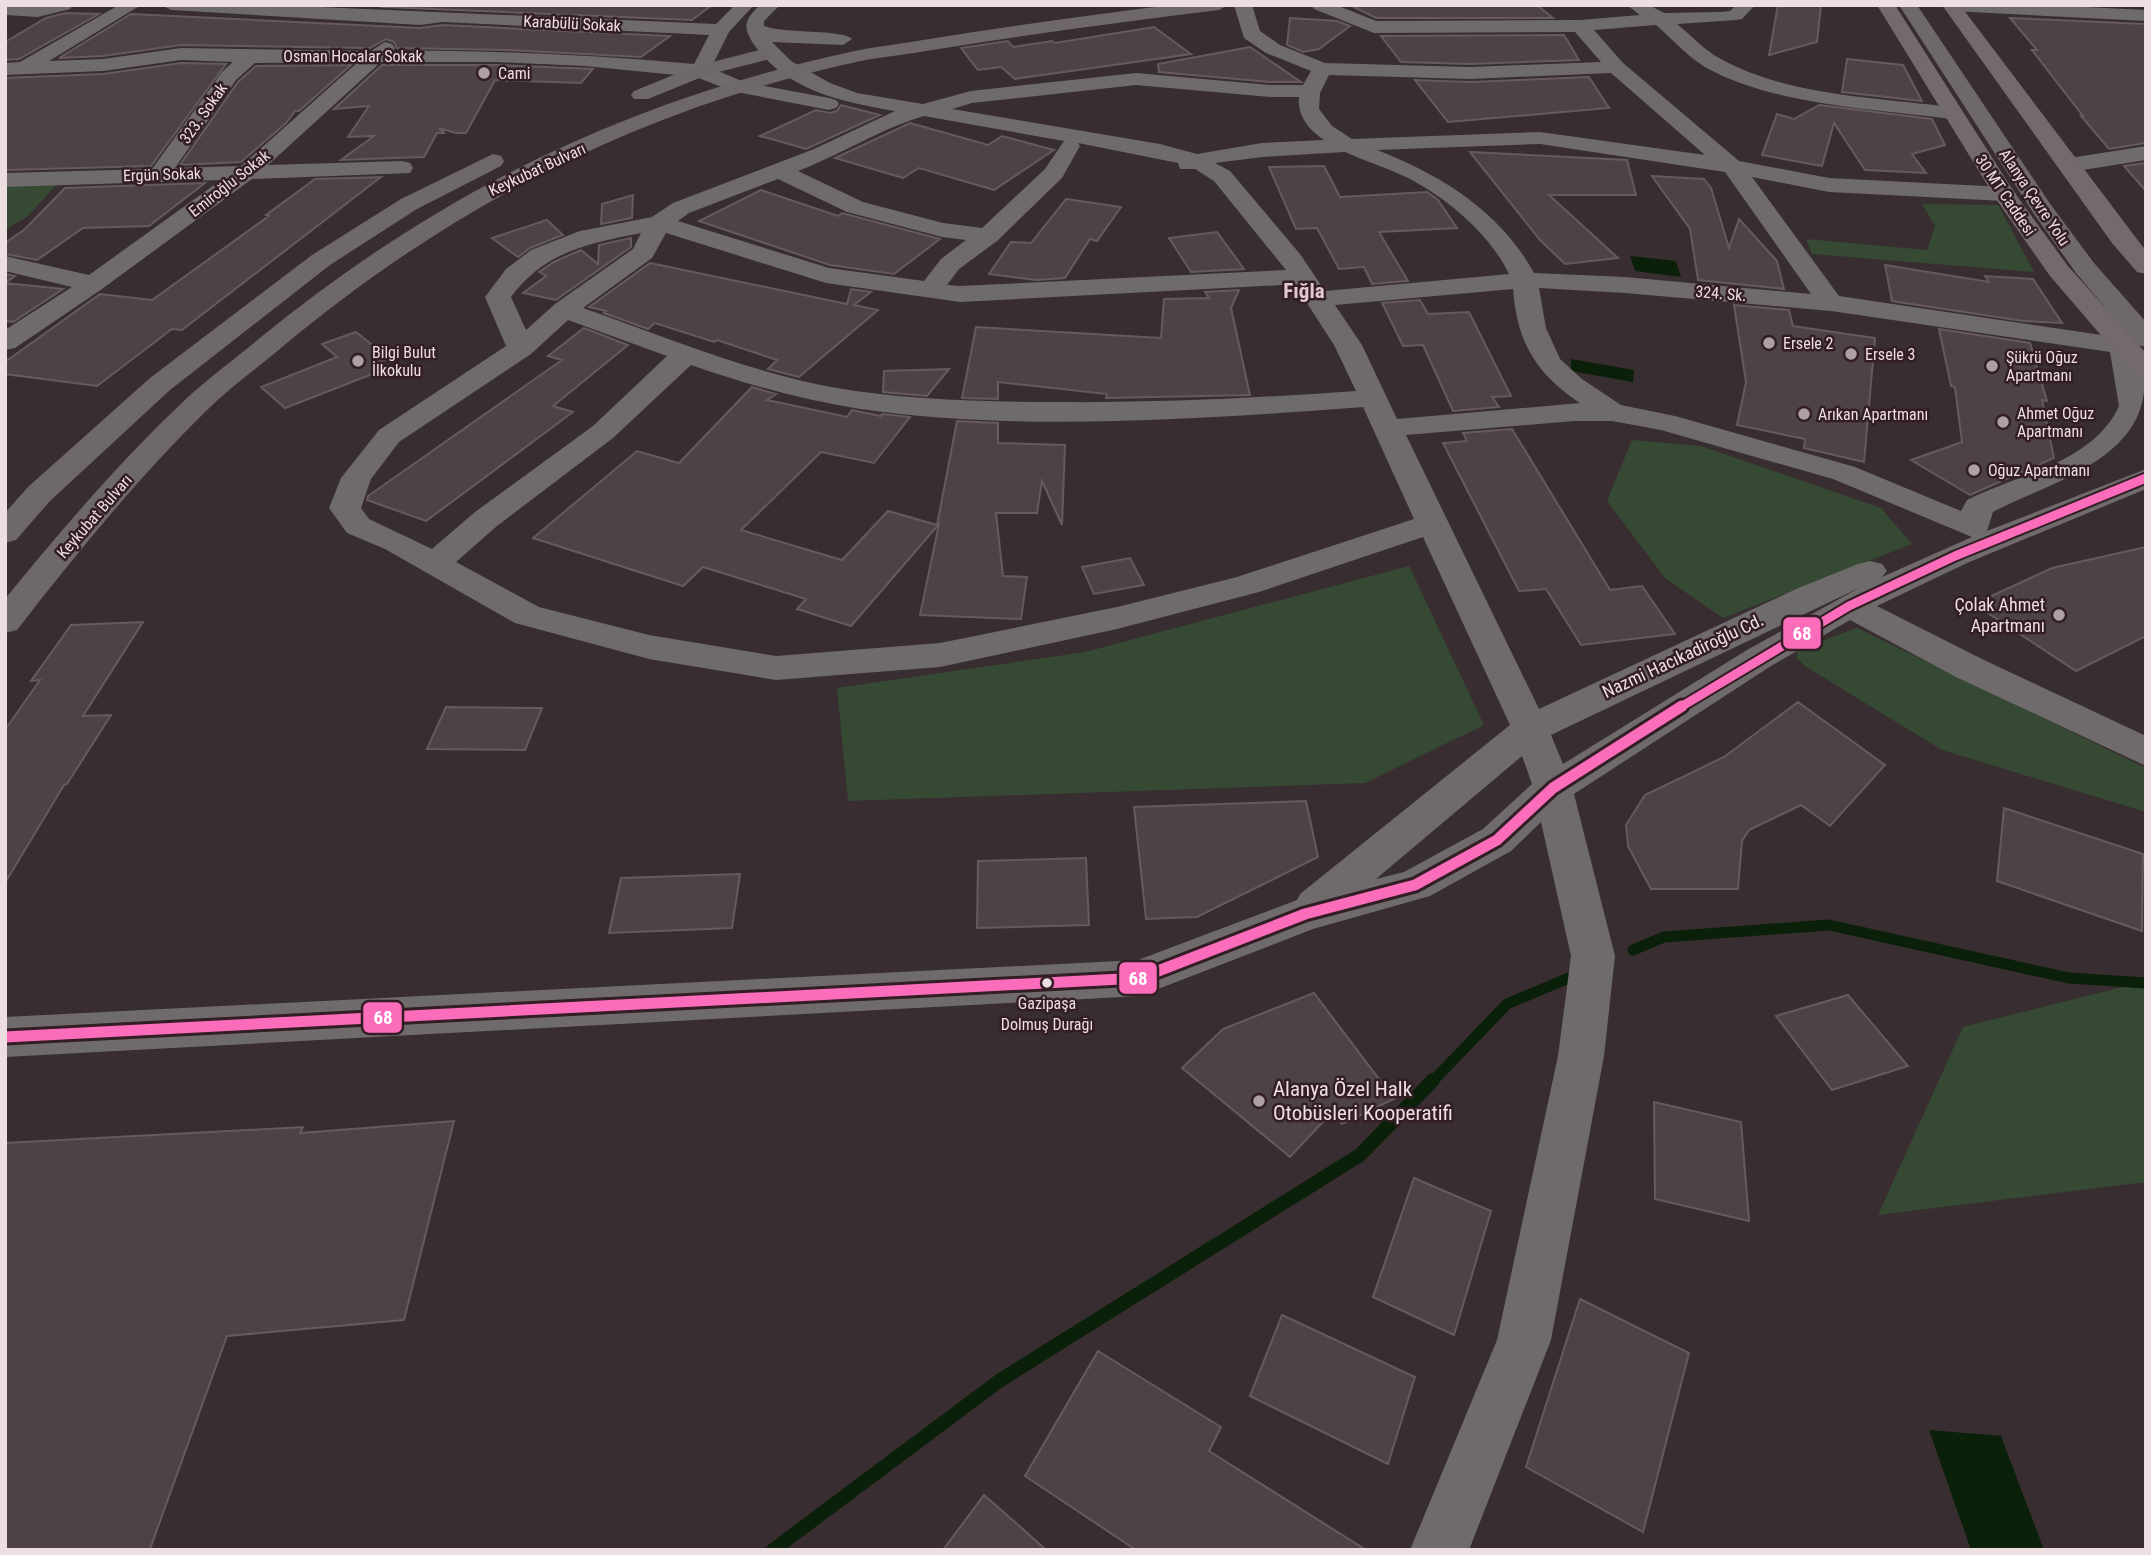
<svg xmlns="http://www.w3.org/2000/svg" width="2151" height="1555" font-family="'Roboto Condensed',sans-serif">
<style>
.green{fill:#364a33}
.water{fill:#0a2008}
.lines{fill:none;stroke-linecap:round;stroke-linejoin:round}
.stream-far1{stroke:#0a2008;stroke-width:11}
.stream{stroke:#0a2008;stroke-width:14}
.building{fill:#4d4346;stroke:#655b5e;stroke-width:2}
.minor{fill:#6f6b6c;fill-rule:evenodd}
.major{fill:#736a6c;fill-rule:evenodd}
.highway{fill:#6f686a;fill-rule:evenodd}
.bus-1-far1-casing{stroke:#321e24;stroke-width:13}
.bus-1-casing{stroke:#321e24;stroke-width:17}
.bus-1-far1{stroke:#fb6dba;stroke-width:9}
.bus-1{stroke:#fb6dba;stroke-width:11}
.poi-dot{fill:#ada0a3;stroke:#321e24;stroke-width:2.5}
.bus-dot{fill:#ecdee1;stroke:#321e24;stroke-width:2.5}
.labels{text-anchor:middle;stroke-width:5;stroke-linejoin:round;paint-order:stroke}
.far-street-label{font-size:16px;fill:#ecdee1;stroke:#321e24}
.far-poi-label{font-size:16px;fill:#ecdee1;stroke:#321e24;text-anchor:start}
.bus-label{font-size:16px;fill:#ecdee1;stroke:#321e24}
.poi-label{font-size:18px;fill:#ecdee1;stroke:#321e24;text-anchor:end}
.street-label{font-size:18px;fill:#ecdee1;stroke:#321e24}
.far-district-label{font-size:21px;font-weight:bold;fill:#e4c8cf;stroke:#321e24}
.near-poi-label{font-size:21px;fill:#ecdee1;stroke:#321e24;text-anchor:start}
.line-badge{stroke:#321e24;stroke-width:2.5}
.badge-label{font-size:19px;text-anchor:middle;font-weight:bold;fill:#fff}
</style>
<rect width="100%" height="100%" fill="#382d30"/>
<!-- green -->
<path class="green" d="M58,183L28,216L5,230V186Z
M1922,204L1998,205L2034,272L1812,254L1806,239L1927,250L1935,226Z
M1632,440L1701,446L1881,508L1912,544L1723,618L1665,578L1607,501Z
M1409,566L1484,725L1365,783L848,801L837,688L1085,652Z
M1857,628L2146,768V812L1942,750L1808,668L1797,659V650Z
M2146,981V1182L1878,1215L1963,1027Z"/>
<!-- water -->
<path class="water" d="M1630,256L1676,261L1681,277L1635,271Z
M1571,359L1634,370L1633,382L1571,371Z
M1929,1430L2001,1436L2044,1550H1971Z"/>
<g class="lines">
<!-- stream-far1 -->
<path class="stream-far1" d="M1633,950L1664,937L1829,925L2069,978L2146,983
M1432,1082L1507,1004L1576,975"/>
<!-- stream -->
<path class="stream" d="M773,1550L999,1381L1360,1155L1433,1080"/>
</g>
<!-- building -->
<path class="building" d="M386,5H712L692,20L383,7Z
M1350,5H1537L1553,18H1376Z
M1778,5H1821L1817,42L1769,55Z
M66,13L99,14L19,59L5,60V42L46,18Z
M131,14L420,28L443,25L670,36L641,57L506,50L397,48L394,42L386,39L370,48L181,45L103,56L59,58Z
M1290,18L1337,21L1350,26L1319,49L1303,52L1287,45Z
M2010,18L2146,24V143L2109,149L2081,116H2083L2032,50H2037Z
M1154,27L1191,54L1015,79L1001,67L978,70L961,48L1008,41L1013,47L1052,41L1055,43Z
M1564,35L1579,60L1470,64L1401,62L1381,36Z
M1250,47L1301,82H1270L1159,72L1158,64Z
M1847,59L1903,65L1922,101L1842,92Z
M181,63L226,64L151,166L5,170V78L103,74Z
M351,65L299,111H295L286,123L241,162L180,165L238,82L256,66Z
M382,65H496L593,69L581,83L495,80L466,133H456L439,128L444,133H437L424,157L341,160L374,136L348,137L369,106L334,109Z
M1589,77L1609,108L1448,122L1415,80L1470,82Z
M841,105L880,115L806,149L760,136L816,110L830,113L837,111Z
M1819,105L1932,119L1945,145L1912,154L1926,173L1865,170L1834,123L1822,166L1762,155L1777,114L1794,119Z
M910,123L988,145L1002,136L1054,150L994,190L919,168L903,178L835,158Z
M1470,152L1627,160L1636,195H1549L1618,258L1565,264L1540,240Z
M2146,163V191L2124,166Z
M1324,166L1340,197L1427,192L1438,200L1457,228L1379,232L1408,281L1372,284L1364,267L1339,269L1317,228L1296,229L1269,167Z
M1652,176L1704,179L1711,188L1729,248L1739,219L1777,261L1784,289L1698,280L1690,229Z
M381,177L182,330L172,329L97,386L5,374V362L100,294L152,300L269,216L266,215L315,179Z
M205,183L149,226L83,228L37,260L5,254V243L25,229L65,188Z
M761,190L838,216L842,213L940,239L894,274L830,265L699,221Z
M633,195L632,218L601,224L602,204Z
M1066,199L1121,207L1097,241L1090,239L1065,278L1036,280L989,274L1011,242L1031,243Z
M547,220L563,235L530,248L518,257L492,238Z
M1217,232L1244,269L1191,272L1169,238Z
M631,238V247L556,300L523,293L546,276L539,272L554,262L581,250L598,264L599,245Z
M650,263L847,304L851,289L871,292L854,305L878,310L799,377L768,369L777,360L717,340L714,342L655,323L648,329L604,313L606,311L589,307Z
M1885,265L1989,282L1985,276L2033,279L2062,323L2023,321L1892,301Z
M5,274L15,276L5,283L63,289L13,322L5,321Z
M1239,290L1231,308L1250,395L1106,398L1107,394L998,382V399L962,398L976,327L1161,338L1164,299L1209,298L1205,292Z
M1420,300L1428,314L1469,312L1511,396L1492,397L1499,407L1453,411L1423,345L1403,346L1382,303Z
M1734,305L1789,310L1793,326L1875,338L1864,462L1804,448L1805,439L1737,425L1746,382Z
M584,328L628,345L553,406L573,412L426,521L367,500L368,496L562,360L548,356Z
M1939,329L2030,343L2047,401L2042,400L2054,458L1970,495L1911,460L1962,442L1955,387L1951,386Z
M356,332L389,358L375,364L383,370L285,408L261,387L337,357L322,344Z
M949,369L927,396L883,392L884,371Z
M752,387L776,394L767,400L847,417L852,410L881,416L882,414L910,417L874,463L821,452L741,530L842,560L888,511L937,525L957,421L998,423V443L1065,445L1062,525L1042,481L1037,513H996L1003,576L1027,577L1021,619L920,615L939,524L851,626L797,609L806,599L703,567L683,586L533,538L637,451L679,463Z
M1512,429L1610,590L1642,586L1675,634L1581,645L1546,589L1519,591L1443,443L1467,441L1463,433Z
M2146,547V636L2076,671L1974,604L2052,568Z
M1130,558L1144,585L1094,594L1082,567Z
M143,622L83,716L111,715L67,784L64,785L5,883V730L40,680L31,681L71,625Z
M1798,702L1885,765L1830,826L1801,805L1749,830L1742,841L1738,889H1651L1628,846L1626,825L1645,795L1724,757Z
M446,707L542,708L525,750L427,749Z
M1306,801L1318,857L1197,917L1146,919L1134,807Z
M2004,808L2143,854L2142,931L1997,881Z
M1086,858L1089,925L977,928L978,861Z
M740,874L732,928L609,933L621,878Z
M1314,993L1394,1099L1342,1124L1334,1110L1290,1157L1182,1068L1223,1029Z
M1848,995L1908,1066L1832,1090L1776,1016Z
M1654,1102L1741,1122L1749,1221L1655,1199Z
M454,1121L404,1320L227,1336L150,1549L5,1550V1143L303,1127L300,1133Z
M1414,1178L1491,1211L1454,1335L1373,1297Z
M1580,1299L1689,1353L1643,1532L1526,1467Z
M1282,1315L1415,1377L1388,1464L1250,1396Z
M1098,1351L1221,1427L1209,1451L1366,1550H1136L1025,1476Z
M984,1495L1016,1523L1046,1550H943Z"/>
<g class="lines">
<!-- minor -->
<path class="minor" d="M5,5H73L70,9L38,17L5,15Z
M119,5H141L49,61L103,59L181,48L371,51L385,42L392,44L395,48L393,51C494,50 593,55 694,64L709,35L443,22L420,25L171,10L162,5H272L716,24L735,5H754L729,32L711,68L744,82L829,98L836,100L839,104L836,108L829,110L732,91L696,77L585,66L496,62H381L268,165L402,161L410,163L413,168L410,173L252,179L102,289L15,348L5,350V330L72,287L5,271V256L89,275L221,180L5,187V173L152,169L222,72L233,62L181,60L103,71L5,75V63L20,62ZM358,62L241,166L175,168L236,80L255,63Z
M760,5H780L764,21V26C784,34 843,29 852,39L843,45L772,42L791,61L830,83L857,93L923,104L971,91L1136,73L1270,85H1303L1311,71L1266,53L1244,38L1234,5H1252L1260,31L1280,45L1325,63L1470,67L1601,62L1575,32L1374,33L1314,9L1311,5H1336L1376,21L1580,20L1640,15L1627,5H1649L1664,13L1720,12L1730,11L1736,5H1755L1742,19L1736,20L1677,24C1691,35 1704,50 1719,58C1787,96 1875,97 1951,107L1958,109L1961,113L1958,117L1951,119C1875,109 1772,105 1705,67C1687,56 1671,38 1656,25L1594,30L1623,63L1739,161L1829,178L2004,187L2012,189L2016,194L2012,199L2004,201L1829,192L1752,177L1839,296L2122,338L2132,340C2139,350 2141,364 2144,376C2151,459 2045,484 1993,512L1987,531L2146,469V489L1967,563L1877,606L1982,659L2146,736V766L1956,677L1850,620L1771,666L1574,794L1615,956L1604,1056L1551,1340L1469,1550H1410L1497,1340L1558,1056L1571,956L1541,822L1511,851L1430,896L1313,929L1140,996L5,1057V1017L1138,960L1297,900L1300,894L1510,725L1423,537L1259,592L1117,629L940,667L776,680L649,659L515,623L385,549L347,533L329,508L341,478L379,430L506,346L485,297L506,269L531,250L580,231L652,217L673,203L814,149L895,111C843,102 788,91 755,46C742,27 744,20 760,5ZM1611,73L1705,155L1540,132L1352,139L1332,126L1319,109L1320,93L1329,75L1470,79ZM1136,85L1270,97H1299C1297,116 1309,130 1324,140L1262,143L1197,154L1160,144L952,109L972,103ZM924,116L1064,141L1045,169L982,228L943,223L863,202L798,171C840,155 880,129 924,116ZM1078,143L1178,163L1180,169H1195L1214,181L1286,270L960,286L947,285L959,269L997,241L1062,178L1080,146ZM1540,144L1725,172L1811,294L1625,277L1534,273C1500,211 1441,175 1377,150ZM1345,152C1365,161 1387,168 1406,177C1446,197 1490,234 1509,274L1325,291L1300,254L1230,171L1215,163L1262,157ZM778,179L847,212L942,237L966,240L941,259L924,281L829,268L678,221L689,213ZM641,233L633,249L555,304L526,330L511,297C544,252 589,243 641,233ZM666,233L826,283L960,302L1282,285L1292,280L1334,345L1356,391C1257,398 1158,403 1059,402C983,402 906,400 831,387C746,371 665,337 583,308L652,258ZM1539,288L1625,293L1831,311L2110,352L2119,406C2093,463 2018,474 1967,500L1961,511L1855,467L1675,416L1621,405L1582,379L1560,359L1546,328ZM1513,289C1517,342 1536,374 1580,403L1397,419L1362,345L1335,305ZM568,320L667,356L593,426L475,512L432,549L369,519L361,508L371,479L399,442L531,354ZM691,365C746,384 802,400 860,409C1020,432 1202,419 1363,407L1414,519L1237,577L1117,607L940,643L776,656L649,635L539,607L456,562L497,526L613,438ZM1574,421H1612L1661,430L1833,479L1972,537L1882,577L1887,571L1882,564L1870,561L1858,564L1796,589L1539,709L1406,435ZM1861,587L1747,650L1563,764L1551,735ZM1522,756L1532,784L1483,829L1404,872L1376,879Z
M2043,5L2146,10V21L1951,11L1942,6Z
M2146,146V160L2070,172L2062,170L2059,165L2062,160L2070,158Z"/>
<!-- major -->
<path class="major" d="M1877,5H1895L2014,192L2068,266L2146,353V378L2136,376L2050,276L1996,199Z
M1942,5H1960L2146,251V274L2137,272L2112,243Z"/>
<!-- highway -->
<path class="highway" d="M1172,5H1228L1219,10C1121,22 1023,35 926,51C903,55 879,57 856,62C638,110 452,205 281,348C256,369 229,388 206,411C137,479 76,554 17,630L5,633V599C62,529 122,459 188,397C211,376 237,357 261,337C442,190 627,100 855,51C878,46 900,44 923,40C1005,27 1088,15 1172,5Z
M1899,5H1917L2051,205L2094,263L2146,322V347L2137,345L2076,273L2034,214Z
M763,49L773,55L770,59L707,75L648,99H634L631,95L634,91L693,67Z
M493,154L501,156L504,161L501,166L417,209L330,265L170,390L50,501L16,540L5,543V513L28,487L150,378L312,255L401,199Z"/>
<!-- bus-1-far1 casing -->
<g class="bus-1-far1-casing">
<path id="bus-1-far1" d="M1679,708L1849,606L1955,556L2146,478"/>
</g>
<!-- bus-1 casing -->
<g class="bus-1-casing">
<path id="bus-1" d="M5,1037L1140,978L1305,914L1415,885L1497,840L1553,788L1682,706"/>
</g>
<!-- bus-1-far1 -->
<use href="#bus-1-far1" class="bus-1-far1"/>
<!-- bus-1 -->
<use href="#bus-1" class="bus-1"/>
</g>
<!-- markers -->
<g class="poi-dot">
<circle cx="484" cy="73" r="7"/>
<circle cx="1769" cy="343" r="7"/>
<circle cx="1851" cy="354" r="7"/>
<circle cx="358" cy="361" r="7"/>
<circle cx="1992" cy="366" r="7"/>
<circle cx="1804" cy="414" r="7"/>
<circle cx="2003" cy="422" r="7"/>
<circle cx="1974" cy="470" r="7"/>
<circle cx="2059" cy="615" r="7"/>
<circle cx="1259" cy="1101" r="7"/>
</g>
<circle class="bus-dot" cx="1047" cy="983" r="6"/>
<g class="labels">
<!-- far-street labels -->
<g class="far-street-label">
<text transform="translate(572 23) rotate(3)" y="6">Karabülü Sokak</text>
<text x="353" y="62">Osman Hocalar Sokak</text>
<text transform="translate(203 113) rotate(-55)" y="6">323. Sokak</text>
<text transform="translate(537 169) rotate(-25)" y="6">Keykubat Bulvarı</text>
<text transform="translate(162 174) rotate(-2)" y="6">Ergün Sokak</text>
<text transform="translate(229 183) rotate(-38)" y="6">Emiroğlu Sokak</text>
<text transform="translate(2006 195) rotate(56)" y="6">30 MT Caddesi</text>
<text transform="translate(2035 197) rotate(56)" y="6">Alanya Çevre Yolu</text>
<text transform="translate(1721 293) rotate(5)" y="6">324. Sk.</text>
<text transform="translate(94 516) rotate(-49)" y="6">Keykubat Bulvarı</text>
</g>
<!-- far-poi labels -->
<g class="far-poi-label">
<text x="498" y="79">Cami</text>
<text x="1783" y="349">Ersele 2</text>
<text x="372" y="358">Bilgi Bulut<tspan x="372" dy="18">İlkokulu</tspan></text>
<text x="1865" y="360">Ersele 3</text>
<text x="2006" y="363">Şükrü Oğuz<tspan x="2006" dy="18">Apartmanı</tspan></text>
<text x="2017" y="419">Ahmet Oğuz<tspan x="2017" dy="18">Apartmanı</tspan></text>
<text x="1818" y="420">Arıkan Apartmanı</text>
<text x="1988" y="476">Oğuz Apartmanı</text>
</g>
<!-- bus labels -->
<g class="bus-label">
<text x="1047" y="1009">Gazipaşa<tspan x="1047" dy="21">Dolmuş Durağı</tspan></text>
</g>
<!-- poi labels -->
<g class="poi-label">
<text x="2045" y="611">Çolak Ahmet<tspan x="2045" dy="21">Apartmanı</tspan></text>
</g>
<!-- street labels -->
<g class="street-label">
<text transform="translate(1683 656) rotate(-25)" y="6">Nazmi Hacıkadiroğlu Cd.</text>
</g>
<!-- far-district labels -->
<g class="far-district-label">
<text x="1304" y="298">Fığla</text>
</g>
<!-- near-poi labels -->
<g class="near-poi-label">
<text x="1273" y="1096">Alanya Özel Halk<tspan x="1273" dy="24">Otobüsleri Kooperatifi</tspan></text>
</g>
</g>
<g class="line-badge">
<rect x="1782" y="616" width="40" height="34" rx="7" fill="#fb6dba"/>
<rect x="1118" y="961" width="40" height="34" rx="7" fill="#fb6dba"/>
<rect x="362" y="1001" width="41" height="33" rx="7" fill="#fb6dba"/>
</g>
<g class="badge-label">
<text x="1802" y="640">68</text>
<text x="1138" y="985">68</text>
<text x="383" y="1024">68</text>
</g>
<!-- border -->
<rect width="2151" height="1555" fill="none" stroke="#ecdee1" stroke-width="14"/>
</svg>
